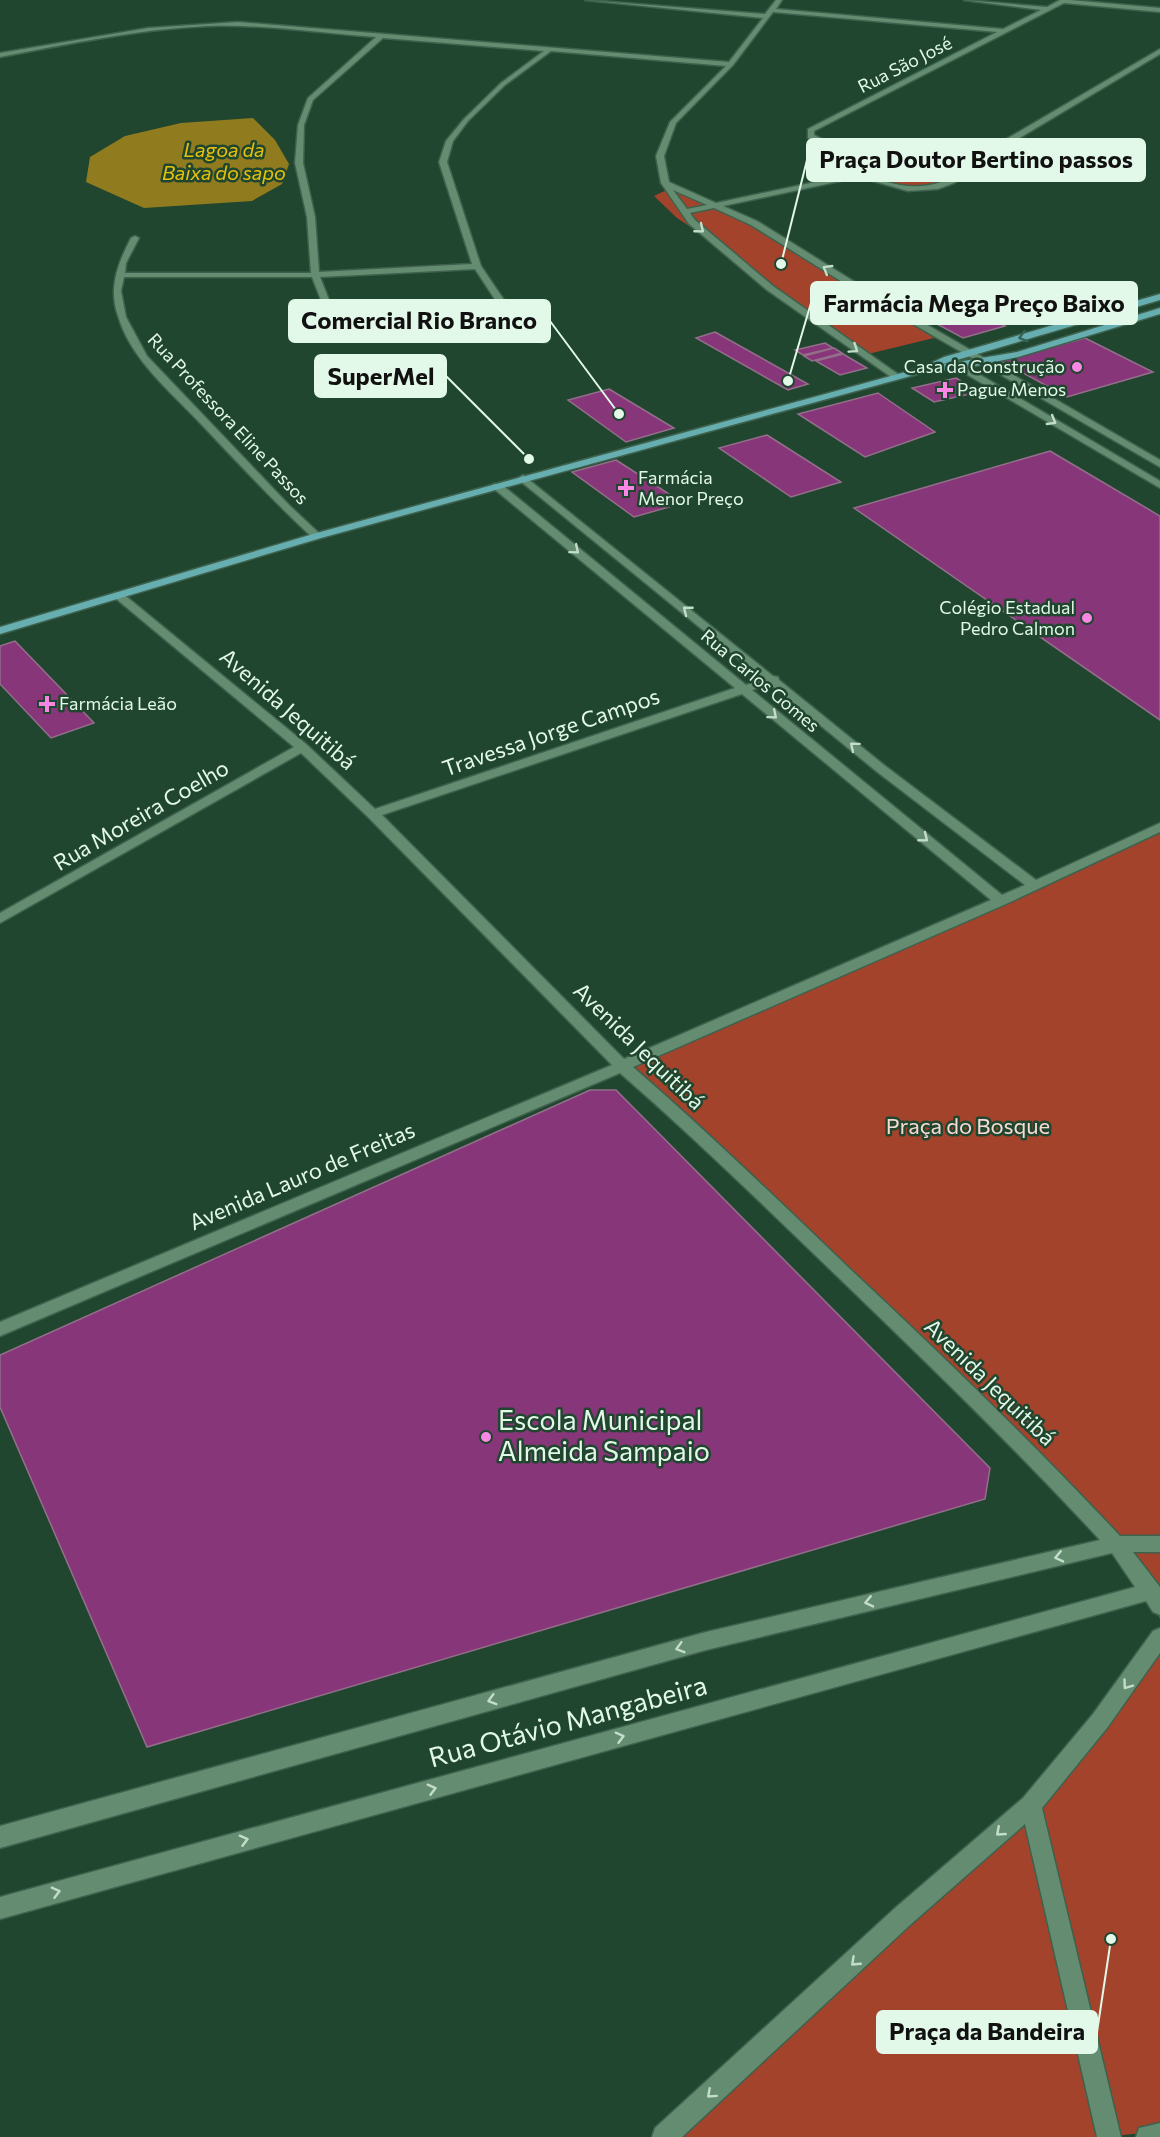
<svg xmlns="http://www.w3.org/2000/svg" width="1160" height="2137" font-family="Commissioner,sans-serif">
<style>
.green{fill:#a4432c}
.water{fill:#917b1f}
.building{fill:#873779;stroke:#936f8a;stroke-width:1.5}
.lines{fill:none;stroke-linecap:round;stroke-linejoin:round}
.minor-casing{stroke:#3e614d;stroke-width:3}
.major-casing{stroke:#3e614d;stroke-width:3}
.minor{fill:#648c71;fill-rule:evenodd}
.major{fill:#67aeb1;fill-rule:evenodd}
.oneway{stroke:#c2ddca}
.oneway2{stroke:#356556}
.poi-dot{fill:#fb87e5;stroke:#20462f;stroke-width:2}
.labels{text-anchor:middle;stroke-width:5;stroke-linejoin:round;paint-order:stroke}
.far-street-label{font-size:18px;fill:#e2f8e8;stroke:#20462f}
.far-poi-label{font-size:18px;fill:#e2f8e8;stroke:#20462f;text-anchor:start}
.far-water-label{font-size:20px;font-style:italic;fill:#e7c109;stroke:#20462f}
.street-label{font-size:22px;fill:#e2f8e8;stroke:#20462f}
.park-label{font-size:22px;fill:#f7dbd3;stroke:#20462f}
.near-poi-label{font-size:27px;fill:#e2f8e8;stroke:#20462f;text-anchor:start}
.near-street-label{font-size:27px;fill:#e2f8e8;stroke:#20462f}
.leader{fill:none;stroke:#e2f8e8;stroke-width:2}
.callout-dot{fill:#e2f8e8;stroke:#20462f;stroke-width:2}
.callout{fill:#e2f8e8;stroke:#e2f8e8;stroke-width:2}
.callout-label{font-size:24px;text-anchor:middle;font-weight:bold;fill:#111}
</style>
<rect width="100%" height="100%" fill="#20462f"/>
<!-- green -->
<path class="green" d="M901,152L942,158L961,169L957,180C946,183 932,189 921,189C898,190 866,182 851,167L873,155Z
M673,187L730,210L934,338L868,354L802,311L721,247L677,218L654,196Z
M1160,827V1619L1119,1533L622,1066Z
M1160,1636V2131L1105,2137H668L1031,1807Z"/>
<!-- water -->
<path class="water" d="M253,118L275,140L289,164L282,184L252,201L144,208L86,182L90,157L125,136L181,123Z"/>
<!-- building -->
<path class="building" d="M976,312L1005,326L963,338L935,323Z
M715,332L808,384L788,390L696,338Z
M1085,338L1153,372L1067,397L1001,361Z
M825,343L833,348L803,355L795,350Z
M834,348L842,353L812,361L804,356Z
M843,354L867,368L840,375L816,361Z
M956,378L979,392L934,402L912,388Z
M609,389L674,428L626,442L568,400Z
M878,393L935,432L865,457L798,414Z
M767,435L841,482L791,497L719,448Z
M1050,451L1160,516V720L854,508Z
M616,460L683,503L634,517L572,472Z
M15,641L94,723L51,738L0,684V646Z
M590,1090H616L990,1468L985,1499L147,1747L0,1407V1355Z"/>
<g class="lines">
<!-- minor casing -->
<g class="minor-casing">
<path id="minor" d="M585,0L765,14L776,0H782L776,9L1003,29L1041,10L964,0L1047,7L1060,0H1070L1160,8V12L1064,3L814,131V135L858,157C884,142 938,154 964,164L1160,49V54L969,168L967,175L954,183L938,189L908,191L859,177L723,206L757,221L874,294L1160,460V467L868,298L751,225L714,208L690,213L695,220L773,286L902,377L894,379L767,290L689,224L661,183L656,156L670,122L726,66L551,51L505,85L468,121L453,141L447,162L481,266L504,300L547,338V342H541L498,304L475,269L320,277L342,333L338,336L334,333L312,277H124L121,291L126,317L147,356L289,505L322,536L313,538C274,502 238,463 201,424C171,392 131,360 118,316C108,288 118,263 131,238L135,236L139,238L126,263L125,273H311L307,217L295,163L298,125L308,98L376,37C320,33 263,24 208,26C138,29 69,44 0,57V53L148,28L238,22L729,62L763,18ZM773,12L997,32L808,129V138L853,160L846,164V170L853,174L716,203L669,182L664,156L676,123L733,65ZM383,38L544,51L501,83L464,119L446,141L439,162L472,264L319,272L315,217L303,163L304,125L313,100ZM885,154L941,160L961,168L960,172C926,196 889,186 854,169V165L870,156ZM673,190L707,205L687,209Z
M944,357H950L1160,481V488L944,361Z
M523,475L773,676L778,677L779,680L884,765L1036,880L1160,823V832L1006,904L633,1067C707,1131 778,1200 849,1268C942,1355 1033,1443 1120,1536H1160V1552H1133L1160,1587V1615L1153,1612L1146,1601L0,1919V1897L1135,1587L1112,1553L706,1650L0,1848V1826L706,1632L1100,1540C1016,1449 928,1364 839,1278C767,1209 696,1139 620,1073L0,1336V1322L612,1065L368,817L301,753L0,923V913L294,747L114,597V593H122L306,744L375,809L735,688L493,488V484H501L746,685L763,679L519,480L518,478ZM770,684L876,771L1025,885L1002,895L752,690ZM742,694L991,900L624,1059L382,815Z
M1160,1628V1653L1107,1728L1042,1808L1121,2137H1097L1025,1824L910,1925L682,2137H652L655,2128L894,1909L1023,1798L1093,1714L1153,1631Z
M1160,2123V2137H1136L1139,2128Z"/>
</g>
<!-- major casing -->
<g class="major-casing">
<path id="major" d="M1160,294V300L940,365L1017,352L1160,308V314L1018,357L961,369L929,371L321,538L0,634V627L313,534L920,368L944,357Z"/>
</g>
<!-- minor -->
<use href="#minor" class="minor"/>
<!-- major -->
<use href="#major" class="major"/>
</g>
<!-- one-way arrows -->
<defs><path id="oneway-chevron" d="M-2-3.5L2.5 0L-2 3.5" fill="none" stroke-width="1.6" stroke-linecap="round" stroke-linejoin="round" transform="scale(1.5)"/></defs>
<g class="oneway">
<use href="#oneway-chevron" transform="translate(700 229) rotate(39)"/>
<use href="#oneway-chevron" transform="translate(827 269) rotate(-149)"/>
<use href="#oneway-chevron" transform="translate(854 349) rotate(34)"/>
<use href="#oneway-chevron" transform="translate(1052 421) rotate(31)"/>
<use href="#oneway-chevron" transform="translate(575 550) rotate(40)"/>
<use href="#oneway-chevron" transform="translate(687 610) rotate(-141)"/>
<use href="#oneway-chevron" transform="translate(773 715) rotate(40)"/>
<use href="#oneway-chevron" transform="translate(854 746) rotate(-140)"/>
<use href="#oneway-chevron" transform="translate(924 838) rotate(39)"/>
<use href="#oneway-chevron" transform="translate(1059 1557) rotate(167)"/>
<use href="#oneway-chevron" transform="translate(869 1602) rotate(167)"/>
<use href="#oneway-chevron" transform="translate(680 1648) rotate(164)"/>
<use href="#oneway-chevron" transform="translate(1127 1685) rotate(126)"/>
<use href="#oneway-chevron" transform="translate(492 1700) rotate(164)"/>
<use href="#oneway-chevron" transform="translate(620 1737) rotate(-15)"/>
<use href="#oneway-chevron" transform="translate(432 1789) rotate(-15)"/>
<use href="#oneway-chevron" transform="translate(1000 1832) rotate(139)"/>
<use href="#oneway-chevron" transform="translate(244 1840) rotate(-15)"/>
<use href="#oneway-chevron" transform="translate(56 1892) rotate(-15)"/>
<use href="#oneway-chevron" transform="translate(855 1962) rotate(137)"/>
<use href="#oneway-chevron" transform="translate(711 2094) rotate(138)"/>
</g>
<use class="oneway2" href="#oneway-chevron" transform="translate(1023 337) rotate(164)"/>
<!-- markers -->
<g class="poi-dot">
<circle cx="1077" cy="367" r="6"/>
<path d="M942 381h6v6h6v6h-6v6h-6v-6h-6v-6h6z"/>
<path d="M623 479h6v6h6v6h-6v6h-6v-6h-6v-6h6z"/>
<circle cx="1087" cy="618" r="6"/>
<path d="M44 695h6v6h6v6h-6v6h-6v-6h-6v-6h6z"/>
<circle cx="486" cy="1437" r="6"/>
</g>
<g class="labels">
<!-- far-street labels -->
<g class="far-street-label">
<text transform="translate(905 65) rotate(-27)" y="6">Rua São José</text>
<text transform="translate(228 419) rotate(47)" y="6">Rua Professora Eline Passos</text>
<text transform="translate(760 681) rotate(40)" y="6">Rua Carlos Gomes</text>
</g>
<!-- far-poi labels -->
<g class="far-poi-label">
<text x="1065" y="373" text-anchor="end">Casa da Construção</text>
<text x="957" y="396">Pague Menos</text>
<text x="638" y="484">Farmácia<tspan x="638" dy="21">Menor Preço</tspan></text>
<text x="1075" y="614" text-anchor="end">Colégio Estadual<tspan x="1075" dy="21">Pedro Calmon</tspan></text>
<text x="59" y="710">Farmácia Leão</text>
</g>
<!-- far-water labels -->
<g class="far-water-label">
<text x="224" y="157">Lagoa da<tspan x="224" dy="23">Baixa do sapo</tspan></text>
</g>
<!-- street labels -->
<g class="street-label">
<text transform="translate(288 709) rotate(41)" y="8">Avenida Jequitibá</text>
<text transform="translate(551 732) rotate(-19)" y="8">Travessa Jorge Campos</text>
<text transform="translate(141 815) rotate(-30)" y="8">Rua Moreira Coelho</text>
<text transform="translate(639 1046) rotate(44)" y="8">Avenida Jequitibá</text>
<text transform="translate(302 1176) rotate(-23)" y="8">Avenida Lauro de Freitas</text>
<text transform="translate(990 1382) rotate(44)" y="8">Avenida Jequitibá</text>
</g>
<!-- park labels -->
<g class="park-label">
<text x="968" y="1134">Praça do Bosque</text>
</g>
<!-- near-poi labels -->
<g class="near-poi-label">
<text x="498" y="1430">Escola Municipal<tspan x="498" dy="31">Almeida Sampaio</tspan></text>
</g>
<!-- near-street labels -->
<g class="near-street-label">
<text transform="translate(568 1722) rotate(-15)" y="9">Rua Otávio Mangabeira</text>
</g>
</g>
<!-- callouts -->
<path class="leader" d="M781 264L807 160M788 381L811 303M619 414L550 321M529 459L446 376M1111 1939L1097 2032"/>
<g class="callout-dot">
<circle cx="781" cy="264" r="6"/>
<circle cx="788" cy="381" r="6"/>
<circle cx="619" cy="414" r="6"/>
<circle cx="529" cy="459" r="6"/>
<circle cx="1111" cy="1939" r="6"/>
</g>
<g class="callout">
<rect x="807" y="139" width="338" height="42" rx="6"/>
<rect x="811" y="282" width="326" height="42" rx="6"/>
<rect x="289" y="300" width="261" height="42" rx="6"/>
<rect x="315" y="355" width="131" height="42" rx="6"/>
<rect x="877" y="2011" width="220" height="42" rx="6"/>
</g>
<g class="callout-label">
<text x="976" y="168">Praça Doutor Bertino passos</text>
<text x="974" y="312">Farmácia Mega Preço Baixo</text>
<text x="419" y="329">Comercial Rio Branco</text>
<text x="381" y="385">SuperMel</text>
<text x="987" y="2040">Praça da Bandeira</text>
</g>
</svg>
